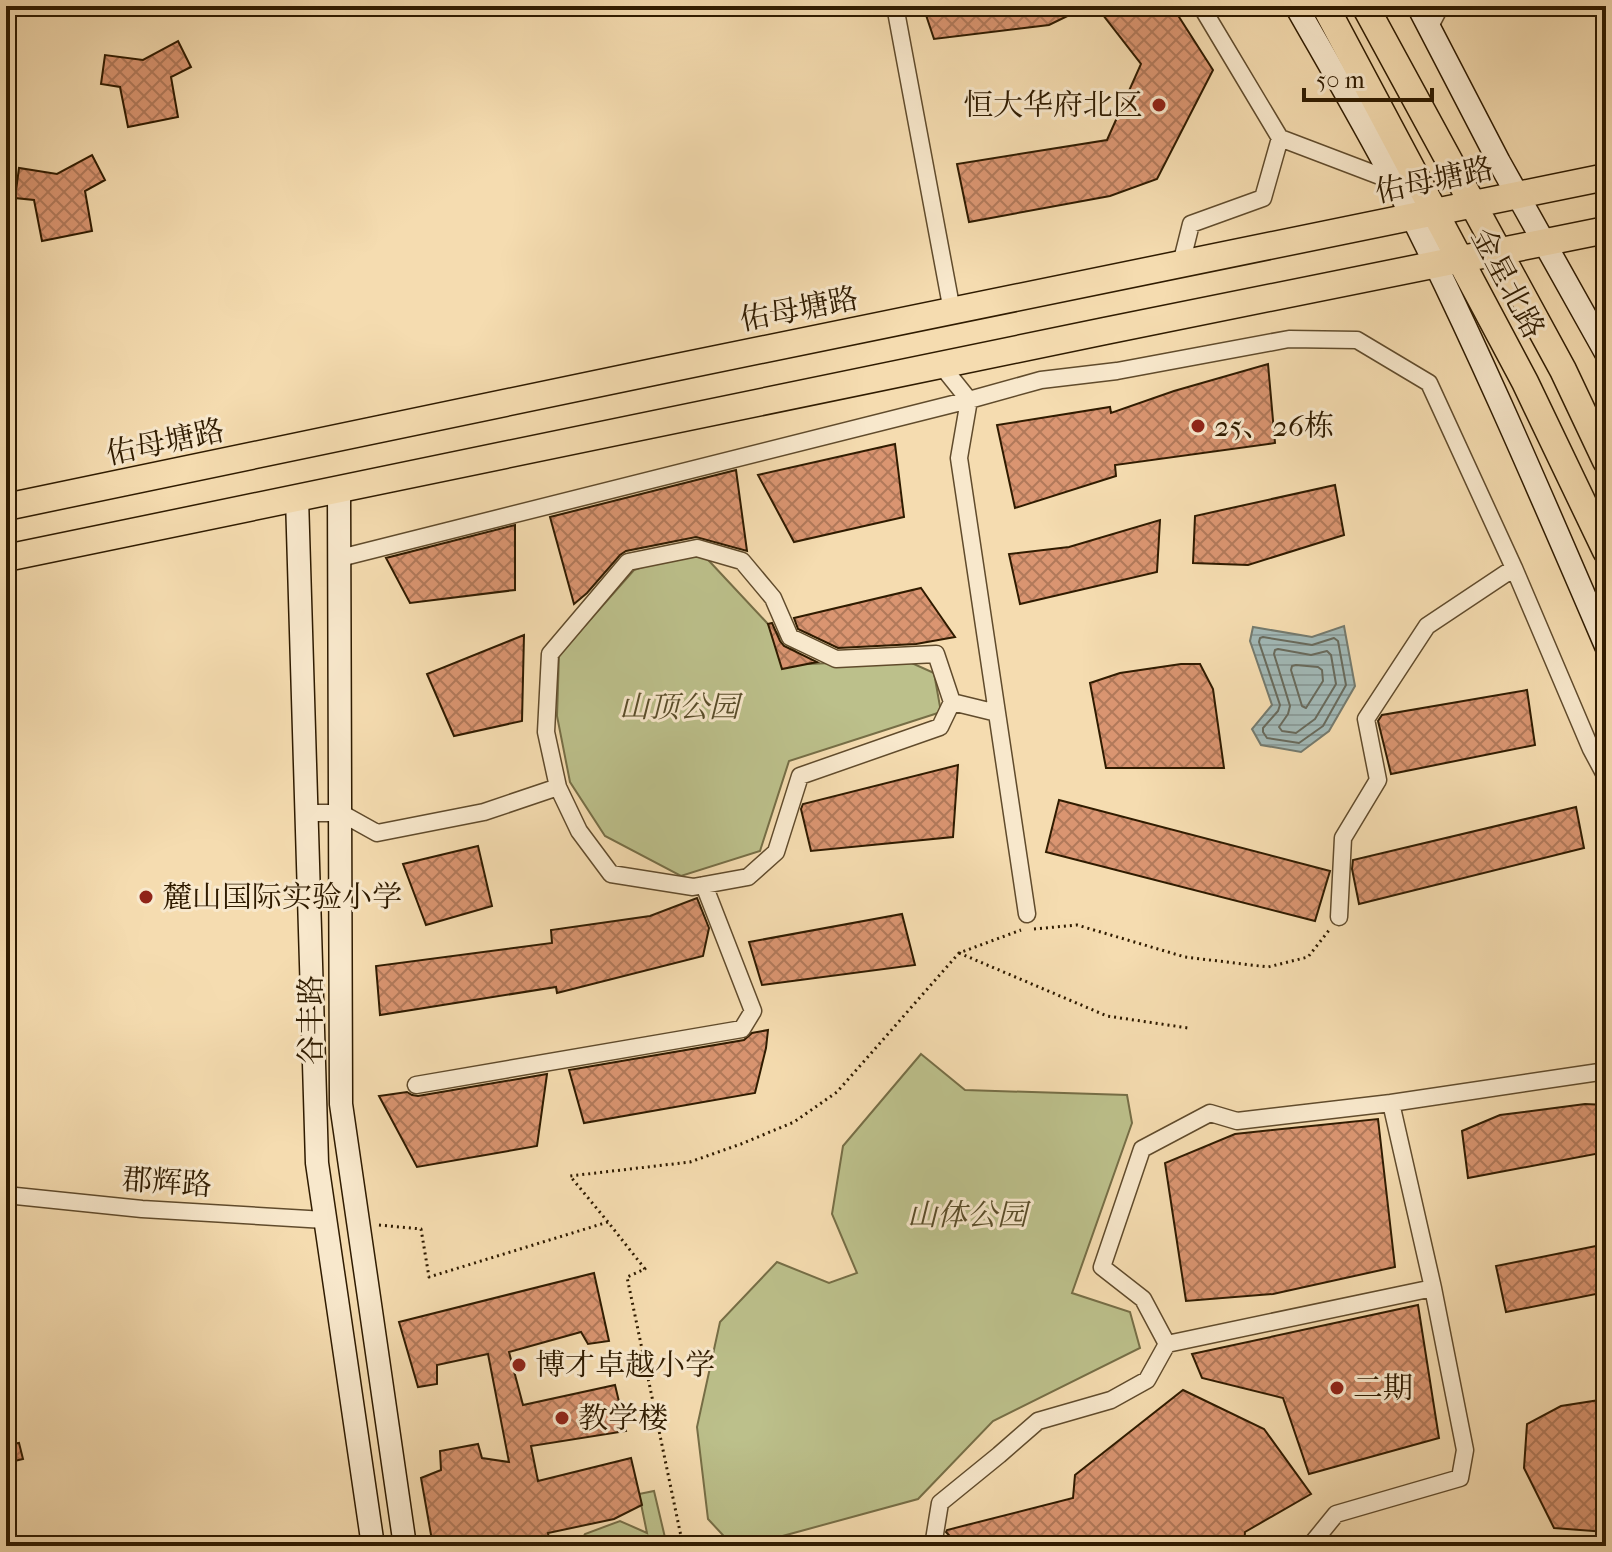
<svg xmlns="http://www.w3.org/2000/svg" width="1612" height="1552" font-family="'IM FELL French Canon','Noto Serif SC',serif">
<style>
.green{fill:#bcc08b;stroke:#766e46;stroke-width:2}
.water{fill:url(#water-rules);stroke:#747a6e;stroke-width:2}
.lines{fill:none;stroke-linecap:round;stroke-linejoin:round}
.shore{stroke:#686a5c;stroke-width:2}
.building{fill:url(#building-cross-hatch);stroke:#2f1b00;stroke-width:2}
.street-casing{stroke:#604b2c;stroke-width:19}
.secondary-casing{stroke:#2f1b00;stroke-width:25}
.primary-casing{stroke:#2f1b00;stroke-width:29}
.path{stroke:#2f1b00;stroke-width:3;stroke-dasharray:2 4;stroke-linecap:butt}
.street{stroke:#f8e8cc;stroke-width:16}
.secondary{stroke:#f8e8cc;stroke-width:22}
.primary{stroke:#f5dcb0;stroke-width:26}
.poi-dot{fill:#8f2418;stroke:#f8e8cc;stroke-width:3}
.labels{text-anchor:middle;stroke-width:6;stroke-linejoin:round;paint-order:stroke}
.poi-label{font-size:30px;fill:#2f1b00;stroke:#f8e8cc;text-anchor:start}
.street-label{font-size:30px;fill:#2f1b00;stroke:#f8e8cc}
.park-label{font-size:30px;font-style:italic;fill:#594d2a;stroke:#f8e8cc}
</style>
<defs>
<pattern id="water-rules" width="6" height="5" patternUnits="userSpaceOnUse" patternTransform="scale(2)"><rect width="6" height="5" fill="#a2b9b7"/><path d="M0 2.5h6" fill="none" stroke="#8c9e9c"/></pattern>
<pattern id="building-cross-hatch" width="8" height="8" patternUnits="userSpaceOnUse" patternTransform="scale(2)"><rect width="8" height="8" fill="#da9571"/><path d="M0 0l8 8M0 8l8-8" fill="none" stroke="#b1795a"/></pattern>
</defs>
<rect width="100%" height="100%" fill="#f5dcb0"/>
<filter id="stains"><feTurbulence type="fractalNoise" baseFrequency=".0025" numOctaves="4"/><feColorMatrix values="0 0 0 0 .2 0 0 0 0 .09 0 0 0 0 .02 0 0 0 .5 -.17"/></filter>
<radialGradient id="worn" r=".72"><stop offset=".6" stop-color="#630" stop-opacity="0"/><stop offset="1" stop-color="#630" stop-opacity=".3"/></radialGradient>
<!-- green -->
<path class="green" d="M697,548L768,624L808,664L905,660L934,673L941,712L789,761L760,851L681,876L605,836L570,782L557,716L559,655L634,570Z
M921,1054L965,1090L1127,1095L1132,1123L1072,1293L1130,1312L1140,1348L993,1421L918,1499L746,1546H733L708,1519L697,1427L720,1322L777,1262L829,1283L857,1273L832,1214L843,1146Z
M654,1491L667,1546H578L585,1534L620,1521L647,1533L639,1494Z"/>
<!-- water -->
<path class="water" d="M1344,626L1355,686L1329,731L1301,752L1261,745L1252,729L1272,705L1250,641L1253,627L1312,637Z"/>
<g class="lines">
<!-- shore -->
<path class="shore" d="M1263,637L1312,645L1334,638L1338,641L1346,685L1323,726L1299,743L1267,738L1263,732V728L1278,711L1280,705L1259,642L1260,638Z
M1278,649L1311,655L1327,651L1331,655L1336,684L1315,719L1296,733L1282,731L1279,727L1288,714L1290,706L1274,654L1275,650Z
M1296,665L1318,667L1322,670L1323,681L1306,708L1302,706L1291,670L1292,666Z"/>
</g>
<!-- building -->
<path class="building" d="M923,6H1088L1049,25L934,39Z
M1096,6H1172L1213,70L1157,179L1110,196L969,222L957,164L1107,140L1141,64Z
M178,41L191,67L171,77L178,117L128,127L120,87L101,84L105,55L143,60Z
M92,155L105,180L85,191L92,231L42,241L34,200L15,198L19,168L57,174Z
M1268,364L1275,443L1115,465L1116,476L1015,508L997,425L1110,407L1111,413L1174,391Z
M895,444L904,517L794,542L758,475Z
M736,470L747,551L696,537L626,551L620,555L587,593L574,604L550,517Z
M1335,485L1344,535L1248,565L1193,563L1195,516Z
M1160,520L1157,572L1020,604L1009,554L1069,547Z
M515,525V590L410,603L386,558Z
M921,588L955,637L916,644L838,648L798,629L794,618Z
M772,623L780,641L784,646L817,662L782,669L768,624Z
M524,635L522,721L454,736L427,674Z
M1181,664H1200L1213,689L1224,768H1106L1090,683L1120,673Z
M1527,690L1535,745L1391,774L1378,721L1382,715Z
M958,765L953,837L811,851L801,809L803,804Z
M1059,800L1330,871L1315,921L1046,852Z
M1576,807L1584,848L1359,904L1352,869L1353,860Z
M478,846L492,906L426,925L403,864Z
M697,898L709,928L703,956L557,993L556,987L380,1015L376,966L552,943L551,930L650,916Z
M902,914L915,965L762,985L749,942Z
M768,1030L766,1048L755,1093L584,1123L569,1070L744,1040L752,1033Z
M547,1074L537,1146L417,1167L379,1096L407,1092L412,1095L418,1096Z
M1585,1104L1606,1105V1152L1468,1178L1462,1131L1500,1115Z
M1378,1119L1395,1267L1273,1294L1186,1301L1165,1163L1235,1134Z
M1606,1244V1292L1506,1312L1496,1266Z
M594,1273L609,1341L588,1344L581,1332L509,1352L523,1405L615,1385L626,1431L531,1446L538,1481L631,1458L642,1505L614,1519L548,1533L550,1546H529L527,1537L479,1546H433L421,1478L441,1470L440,1451L478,1444L482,1458L509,1462L488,1354L437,1365V1384L418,1387L399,1322Z
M1418,1305L1439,1438L1309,1474L1283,1398L1202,1378L1192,1354Z
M1183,1390L1264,1429L1311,1494L1245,1532L1244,1546H959L946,1532L947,1530L1073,1498L1075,1475Z
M1606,1399V1532L1554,1528L1524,1468L1527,1424L1561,1406Z
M19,1443L23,1459L6,1463V1445Z"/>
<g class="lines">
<!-- street casing -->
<g class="street-casing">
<path id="street" d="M895,6L952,311
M1201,6L1280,138L1393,181
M1430,26L1440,7L1443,6
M1181,264L1191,224L1263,198L1280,138
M340,558L969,400L941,365
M952,702L997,713
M307,813H341L377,833L484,812L558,787L546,732L550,654L628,562L697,548L742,561L773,598L790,637L836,659L936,654L952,702L940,727L800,776L776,852L748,877L693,887L611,874L579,831L558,787
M1027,914L959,458L969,400L1041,380L1117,371L1289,339L1357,340L1429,383L1514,568L1591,749L1606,777
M1339,917L1343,838L1378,780L1366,719L1427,626L1514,568
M416,1085L742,1029L753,1011L704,885
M1391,1103L1606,1071
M6,1195L142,1209L325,1220
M1167,1344L1433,1288
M933,1546L940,1503L999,1455L1038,1421L1111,1400L1147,1380L1167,1344L1143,1299L1102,1267L1142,1149L1210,1113L1237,1121L1391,1103L1433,1288L1465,1450L1460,1478L1336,1514L1310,1546
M1600,1546L1606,1545"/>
</g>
<!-- secondary casing -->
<g class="secondary-casing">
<path id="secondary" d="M1296,6C1329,64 1363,122 1394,181C1472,333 1539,490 1606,646
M1418,6L1499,162L1606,353
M339,490L341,1104L405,1546
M297,498L317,1163L373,1546"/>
</g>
<!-- primary casing -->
<g class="primary-casing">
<path id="primary" d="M1325,6L1525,382L1606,551
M1365,6L1563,370L1606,461
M6,507L658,371L1606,177
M6,558L1105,331L1606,230"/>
</g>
<!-- path -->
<path class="path" d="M1034,929L1077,925L1185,957L1268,967L1308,957L1330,929
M959,953L1107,1016L1188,1028
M608,1222L570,1176L690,1162L741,1144L794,1122L837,1092L959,953L1021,930
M379,1225L421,1229L429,1277L608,1222L645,1269L627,1277L683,1546"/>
<!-- street -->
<use href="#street" class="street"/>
<!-- secondary -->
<use href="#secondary" class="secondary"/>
<!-- primary -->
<use href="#primary" class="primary"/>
</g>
<!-- markers -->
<g class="poi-dot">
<circle cx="1159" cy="105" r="8"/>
<circle cx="1198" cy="426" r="8"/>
<circle cx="146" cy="897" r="8"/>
<circle cx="519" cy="1365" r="8"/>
<circle cx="1337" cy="1388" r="8"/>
<circle cx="562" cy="1418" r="8"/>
</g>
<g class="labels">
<!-- poi labels -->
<g class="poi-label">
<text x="1143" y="115" text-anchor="end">恒大华府北区</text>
<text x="1214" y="436">25、26栋</text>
<text x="162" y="907">麓山国际实验小学</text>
<text x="535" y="1375">博才卓越小学</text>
<text x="1353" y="1398">二期</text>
<text x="578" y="1428">教学楼</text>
</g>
<!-- street labels -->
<g class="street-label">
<text transform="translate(1434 180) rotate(-12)" y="10">佑母塘路</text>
<text transform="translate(1508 283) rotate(62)" y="10">金星北路</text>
<text transform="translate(799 309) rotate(-11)" y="10">佑母塘路</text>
<text transform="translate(165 442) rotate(-12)" y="10">佑母塘路</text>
<text transform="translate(311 1020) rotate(-90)" y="10">谷丰路</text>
<text transform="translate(167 1182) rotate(4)" y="10">郡辉路</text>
</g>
<!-- park labels -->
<g class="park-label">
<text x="679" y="717">山顶公园</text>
<text x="967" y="1225">山体公园</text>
</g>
</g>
<!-- margin -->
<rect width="1612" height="1552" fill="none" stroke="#f5dcb0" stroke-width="32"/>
<rect x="8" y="8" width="1596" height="1536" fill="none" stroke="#2f1b00" stroke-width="4"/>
<rect x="16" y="16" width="1580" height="1520" fill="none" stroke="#2f1b00" stroke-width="2"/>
<!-- scale -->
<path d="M1304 88v12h128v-12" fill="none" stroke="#2f1b00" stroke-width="4"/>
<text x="1316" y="88" font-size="24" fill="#2f1b00" stroke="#f8e8cc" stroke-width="6" paint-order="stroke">50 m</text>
<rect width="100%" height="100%" filter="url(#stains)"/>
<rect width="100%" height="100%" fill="url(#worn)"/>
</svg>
